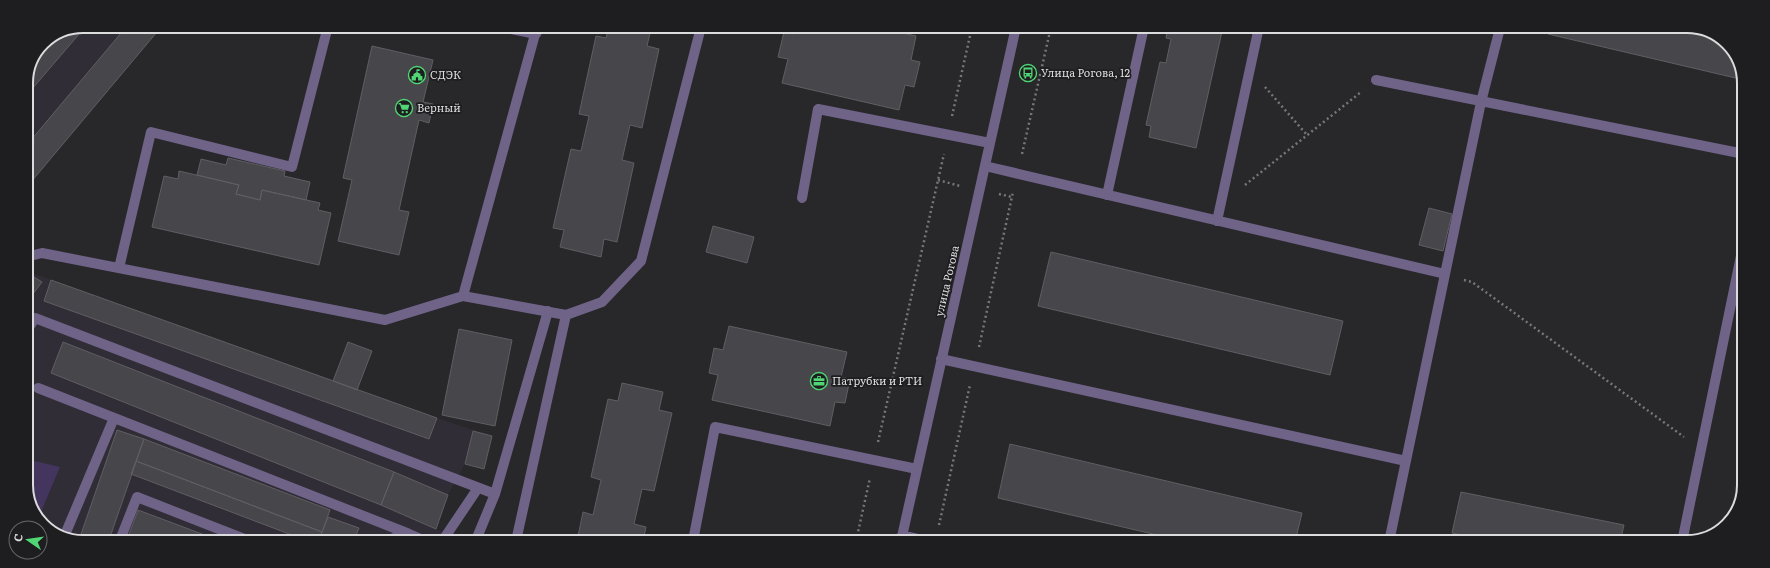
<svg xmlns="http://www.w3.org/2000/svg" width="1770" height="568" font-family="Literata,serif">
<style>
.built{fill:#302d36}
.green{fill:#43355e}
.building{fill:#47464a;stroke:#605e63}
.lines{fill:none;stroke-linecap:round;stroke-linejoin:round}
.path{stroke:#777679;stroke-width:2.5;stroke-dasharray:2 3;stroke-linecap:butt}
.minor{stroke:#6f6388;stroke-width:10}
.labels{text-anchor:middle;stroke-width:3.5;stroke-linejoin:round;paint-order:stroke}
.poi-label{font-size:11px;fill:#dcdbdd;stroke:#1e1d20;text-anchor:start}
.street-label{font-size:11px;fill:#dcdbdd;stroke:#1e1d20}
.rim{fill:none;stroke:#dcdbdd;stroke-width:2}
</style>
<rect width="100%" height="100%" fill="#28272a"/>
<!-- built -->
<path class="built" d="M83,26H162L26,188V83L43,43Z
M26,271L437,418L492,436L484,469L465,464L448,495L436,529L456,539V540H68L38,520L26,489Z"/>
<!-- green -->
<path class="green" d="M26,459L60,467L38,519L26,489Z"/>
<!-- building -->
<path class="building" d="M83,26H86L26,96V83L43,43Z
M127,26H162L26,188V146Z
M609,27H641L651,29L647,46L659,49L642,128L630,125L622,160L634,163L617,242L604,239L601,257L560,247L564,230L553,228L571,149L581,151L589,116L579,114L596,36L606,38Z
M794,27H877L916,36L911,60L920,62L914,87L905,85L899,110L782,83L788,59L778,57L784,32L793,34Z
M1168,27H1223L1196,148L1149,137L1151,126L1146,125L1153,93L1160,62L1166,63L1171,39L1166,38Z
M1550,28H1702L1732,48L1744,80L1548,34Z
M372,46L433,60L423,102L433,104L429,123L419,120L399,210L409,212L399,255L338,241L352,180L343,178Z
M228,158L285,171L284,176L310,182L306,200L262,190L260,200L236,194L239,185L197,175L201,159L226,165Z
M179,171L239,185L236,194L260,200L262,190L320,203L318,210L331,213L319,265L152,227L164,176L178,179Z
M1429,208L1452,214L1443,251L1419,245Z
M713,226L754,237L747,263L706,252Z
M1051,252L1343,321L1330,375L1038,306Z
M26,272L42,282L26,303Z
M51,280L437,418L429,439L44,301Z
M729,326L847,352L841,377L850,379L845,403L835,402L830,426L712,400L718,375L709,373L714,348L723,350Z
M459,329L512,340L495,426L442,415Z
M63,342L394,472L381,505L51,373Z
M348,342L372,351L357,390L333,381Z
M622,383L663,392L659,410L672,413L654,491L642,489L634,524L646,527L643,541H577L583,512L593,515L601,480L591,477L608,399L618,401Z
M26,414L32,415L28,438H26Z
M117,430L144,439L109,540H79Z
M473,431L492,436L484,469L465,464Z
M144,439L330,510L322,532L136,461Z
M1010,444L1302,513L1295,542L1183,541L998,498Z
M136,461L322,532L319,540H305L131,474Z
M394,472L448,495L436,529L381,505Z
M1461,492L1624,525L1620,542H1496L1452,533Z
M138,510L218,540H137L128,537Z
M328,517L359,528L354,540H319Z"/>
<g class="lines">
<!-- path -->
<path class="path" d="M1265,87L1307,135
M952,116L972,27
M1022,154L1051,27
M938,180L960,186
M1245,185L1361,92
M999,194L1012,197
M1464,280L1472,282L1684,437
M979,347L1013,192
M878,442L944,154
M939,525L970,385
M856,541L870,478"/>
<!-- minor -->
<path class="minor" d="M501,27L536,34L539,28
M1376,80L1744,154
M985,166L1445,274
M1107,195L1144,27
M802,198L818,109L990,143
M1217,221L1259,27
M26,257L42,253L385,320L463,296L566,315L602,302L641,261L701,27
M119,268L151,132L292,167L328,26
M463,296L537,27
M26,332L35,318L495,494
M941,359L1406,461
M38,388L407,533
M902,535L927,541
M64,537L114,418
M120,540L137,497L247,540
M389,540L407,533L423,540
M443,540L478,488
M476,540L495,494L548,311
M516,541L566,315
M693,541L715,427L917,469
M901,541L1016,27
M1389,542L1481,102L1500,28
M1682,542L1743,246"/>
</g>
<!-- icons -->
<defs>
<g id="bus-ring" transform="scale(0.9)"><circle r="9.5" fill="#1e1d20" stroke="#50d674" stroke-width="1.5"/><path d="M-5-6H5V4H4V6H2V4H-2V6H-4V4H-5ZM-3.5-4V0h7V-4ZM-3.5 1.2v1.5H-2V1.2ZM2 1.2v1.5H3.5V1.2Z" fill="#50d674"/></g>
<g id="civic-ring" transform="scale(0.9)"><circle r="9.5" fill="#1e1d20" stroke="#50d674" stroke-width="1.5"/><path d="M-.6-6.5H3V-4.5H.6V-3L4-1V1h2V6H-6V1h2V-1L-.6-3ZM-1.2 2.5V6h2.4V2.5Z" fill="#50d674"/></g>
<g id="supermarket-ring" transform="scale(0.9)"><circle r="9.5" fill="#1e1d20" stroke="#50d674" stroke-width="1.5"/><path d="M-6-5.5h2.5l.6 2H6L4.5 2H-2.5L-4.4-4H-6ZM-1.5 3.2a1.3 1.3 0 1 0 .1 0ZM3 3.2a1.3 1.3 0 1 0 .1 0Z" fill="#50d674"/></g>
<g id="office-ring" transform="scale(0.9)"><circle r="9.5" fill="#1e1d20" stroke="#50d674" stroke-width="1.5"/><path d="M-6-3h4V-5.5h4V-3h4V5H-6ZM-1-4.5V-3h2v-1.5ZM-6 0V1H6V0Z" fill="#50d674"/></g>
</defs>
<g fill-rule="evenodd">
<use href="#bus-ring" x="1028" y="73"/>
<use href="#civic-ring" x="417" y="75"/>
<use href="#supermarket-ring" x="404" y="108"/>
<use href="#office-ring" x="819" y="381"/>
</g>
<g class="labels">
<!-- poi labels -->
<g class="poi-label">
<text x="1041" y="77">Улица Рогова, 12</text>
<text x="430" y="79">СДЭК</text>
<text x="417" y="112">Верный</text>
<text x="832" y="385">Патрубки и РТИ</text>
</g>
<!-- street labels -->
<g class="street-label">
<text transform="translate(947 281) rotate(-77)" y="4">улица Рогова</text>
</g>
</g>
<!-- crop -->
<path d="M0 0H1770V568H0ZM83 33H1687A50 50 0 0 1 1737 83V485A50 50 0 0 1 1687 535H83A50 50 0 0 1 33 485V83A50 50 0 0 1 83 33Z" fill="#1e1d20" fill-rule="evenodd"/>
<path class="rim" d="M83 33H1687A50 50 0 0 1 1737 83V485A50 50 0 0 1 1687 535H83A50 50 0 0 1 33 485V83A50 50 0 0 1 83 33Z"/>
<!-- north arrow -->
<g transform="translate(28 540) rotate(283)"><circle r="19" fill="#1e1d20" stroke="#6a696c"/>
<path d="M0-3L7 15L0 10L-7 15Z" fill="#50d674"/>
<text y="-6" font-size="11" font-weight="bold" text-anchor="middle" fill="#dcdbdd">С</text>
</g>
</svg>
